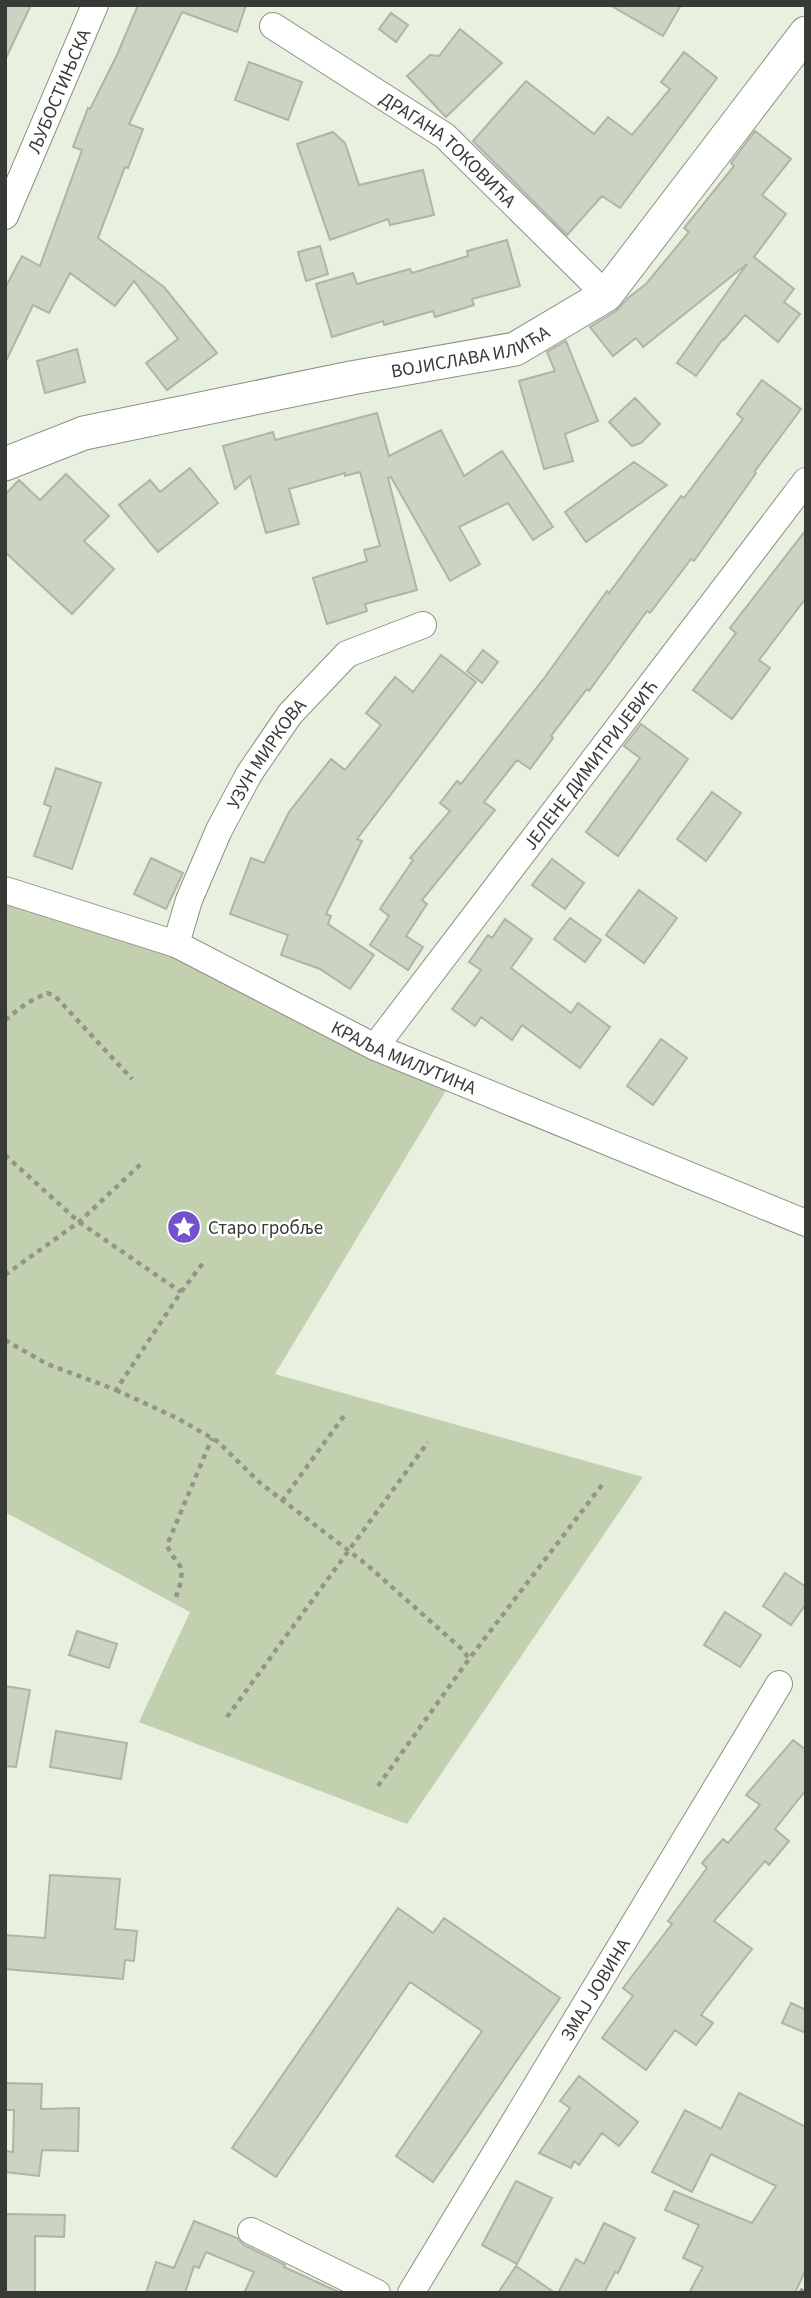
<svg xmlns="http://www.w3.org/2000/svg" width="811" height="2298" font-family="'Source Sans 3',sans-serif">
<style>
.green{fill:#c2d0af}
.building{fill:#ccd3c3;stroke:#aeb5a5;stroke-width:2}
.lines{fill:none;stroke-linecap:round;stroke-linejoin:round}
.minor-casing{stroke:#8b9183;stroke-width:28}
.tertiary-casing{stroke:#8b9183;stroke-width:35}
.path{stroke:#91968b;stroke-width:4.5;stroke-dasharray:5 5;stroke-linecap:butt}
.minor{stroke:#fff;stroke-width:26}
.tertiary{stroke:#fff;stroke-width:33}
.labels{text-anchor:middle;stroke-width:5;stroke-linejoin:round;paint-order:stroke}
.street-label{font-size:19px;fill:#383b35;stroke:#fff}
.poi-label{font-size:19px;fill:#383b35;stroke:#fff;text-anchor:start}
</style>
<rect width="100%" height="100%" fill="#e8f0e0"/>
<!-- green -->
<path class="green" d="M5,890L176,944L453,1079L275,1374L643,1477L407,1824L139,1722L190,1612L5,1512Z"/>
<!-- building -->
<path class="building" d="M5,5H31L5,60Z
M138,5H246L237,32L182,12L129,124L143,129L128,168L125,167L98,238L164,287L217,353L167,390L146,363L178,339L134,281L115,306L70,273L49,313L33,305L5,363V288L22,256L40,266L82,150L73,147L88,108L90,109L117,55Z
M610,5H681L663,36Z
M391,13L408,25L396,42L379,29Z
M460,29L502,63L446,117L407,76L430,55L439,56Z
M684,52L717,78L620,208L602,196L567,235L473,141L526,81L594,134L608,117L632,135L670,89L661,82Z
M249,62L302,82L288,120L235,100Z
M755,131L791,159L762,195L786,214L754,257L794,289L784,302L800,314L778,342L745,315L724,340L723,339L696,376L677,363L747,264L643,347L636,338L613,356L590,327L616,311L628,298L646,284L689,232L684,228L734,166L731,163Z
M333,132L345,143L359,185L423,170L434,215L390,225L388,219L330,240L297,144Z
M507,240L520,286L472,299L474,305L435,317L433,311L384,325L383,321L332,337L316,284L353,273L357,284L410,269L412,273L468,256L467,251Z
M320,246L328,274L306,281L298,252Z
M566,341L598,421L565,434L573,461L544,469L519,381L555,371L547,352Z
M77,349L85,382L45,393L37,361Z
M762,380L801,409L755,471L756,473L694,561L691,559L650,613L647,611L589,691L587,689L551,736L553,738L530,769L517,760L484,802L495,810L422,900L427,904L406,936L423,947L408,970L370,945L389,916L380,909L413,860L410,858L450,811L440,803L457,781L461,784L545,677L607,591L609,593L681,496L684,498L743,419L737,414Z
M635,398L660,424L641,443L632,446L609,422Z
M377,413L389,456L441,430L464,476L502,451L553,527L533,540L508,503L459,527L480,564L450,581L391,477L388,478L417,590L365,604L367,611L327,624L313,578L367,561L364,550L380,546L360,472L345,476V473L289,489L299,524L266,533L250,476L235,489L223,446L273,432L275,440Z
M634,462L667,485L586,542L565,512Z
M190,468L218,503L158,552L119,505L150,480L160,492Z
M66,474L109,516L84,541L114,569L72,614L5,552V495L19,480L40,500Z
M806,530V598L759,660L770,668L732,719L693,690L736,633L730,628Z
M483,650L498,662L482,683L467,671Z
M441,655L476,682L357,839L362,841L326,914L331,916L328,924L374,955L350,989L320,969L281,955L288,935L230,914L251,858L264,863L289,812L331,759L345,770L381,725L366,713L395,677L413,692Z
M641,724L688,759L618,856L586,832L640,758L624,746Z
M56,768L101,783L72,869L34,856L51,807L44,804Z
M712,792L741,813L706,861L677,839Z
M151,858L183,873L166,909L134,894Z
M552,859L584,883L565,909L532,885Z
M639,890L677,918L644,963L606,935Z
M570,918L601,940L585,962L554,939Z
M505,919L532,939L511,968L571,1013L578,1003L610,1027L580,1068L522,1025L512,1040L481,1017L475,1026L452,1009L481,970L469,962L488,935L492,938Z
M661,1039L687,1058L653,1105L627,1086Z
M785,1573L806,1587V1604L791,1625L763,1606Z
M725,1612L761,1635L740,1667L704,1645Z
M77,1631L117,1644L109,1668L69,1655Z
M5,1686L30,1690L16,1767L5,1766Z
M56,1731L127,1743L121,1779L50,1767Z
M793,1740L806,1750V1790L775,1829L789,1841L769,1865L765,1861L714,1921L752,1949L701,2015L713,2023L696,2045L675,2030L646,2070L602,2038L633,1996L623,1988L672,1924L668,1921L707,1868L702,1863L723,1839L728,1843L760,1805L746,1795Z
M50,1875L120,1879L115,1929L137,1931L134,1961L125,1960L123,1979L5,1969V1935L45,1938Z
M398,1908L433,1933L444,1918L560,1998L433,2182L396,2156L482,2031L410,1982L276,2177L232,2148Z
M791,2003L806,2010V2033L782,2023Z
M579,2076L638,2122L619,2146L602,2133L579,2165L574,2161L571,2168L539,2153L570,2108L560,2101Z
M5,2083L42,2084L41,2109L79,2108L78,2151L42,2150L39,2176L5,2172V2151L13,2152L14,2110H5Z
M739,2093L806,2127V2269L795,2293H689L703,2267L683,2258L699,2225L665,2210L674,2191L752,2223L776,2186L711,2154L692,2192L652,2172L685,2110L721,2129Z
M516,2181L552,2198L517,2264L482,2245Z
M5,2214L65,2215L64,2237L35,2236V2293H5Z
M194,2221L237,2238L244,2245L285,2265L284,2267L341,2293H244L254,2272L206,2252L199,2268L194,2266L185,2293H146L156,2262L174,2268Z
M604,2223L635,2238L618,2273L615,2272L604,2293H558L576,2259L584,2264Z
M516,2266L555,2293H498Z"/>
<g class="lines">
<!-- minor casing -->
<g class="minor-casing">
<g id="minor">
<path id="s1" d="M273,26L445,136L606,295"/>
<path id="s2" d="M5,216L95,5"/>
<path id="s3" d="M5,890L176,944L375,1047L806,1223"/>
<path id="s4" d="M176,944L189,900L219,830L249,774L290,714L347,654L423,625"/>
<path id="s5" d="M375,1047L806,481"/>
<path d="M251,2231L377,2293"/>
<path id="s6" d="M411,2293L779,1684"/>
</g>
</g>
<!-- tertiary casing -->
<g class="tertiary-casing">
<g id="tertiary">
<path id="s7" d="M5,464L84,433L351,378L515,349L606,295L806,33"/>
</g>
</g>
<!-- path -->
<path class="path" d="M5,1020L27,1003L47,993L55,996L132,1079
M5,1155L79,1222L181,1292
M5,1275L79,1222L143,1162
M5,1340L47,1364L116,1390L181,1292L203,1263
M116,1390L177,1418L217,1441L260,1483L366,1564L464,1651L469,1659
M282,1501L346,1413
M176,1597C179,1588 184,1575 180,1566C176,1559 170,1554 167,1545L212,1438
M227,1717L428,1442
M378,1786L469,1659L602,1485
M800,2293L806,2285"/>
<!-- minor -->
<use href="#minor" class="minor"/>
<!-- tertiary -->
<use href="#tertiary" class="tertiary"/>
</g>
<!-- icons -->
<defs>
<g id="sight-disc" transform="scale(1.75)"><circle r="9.5" fill="#7253cd" stroke="#fff"/><path d="M0-6L1.8-2.2L6-1.7L2.9 1.2L3.7 5.4L0 3.3L-3.7 5.4L-2.9 1.2L-6-1.7L-1.8-2.2Z" fill="#fff"/></g>
</defs>
<g fill-rule="evenodd">
<use href="#sight-disc" x="184" y="1227"/>
</g>
<g class="labels">
<!-- street labels -->
<g class="street-label">
<text dy="7" stroke="none"><textPath href="#s2" startOffset="136">ЉУБОСТИЊСКА</textPath></text>
<text dy="7" stroke="none"><textPath href="#s1" startOffset="215">ДРАГАНА ТОКОВИЋА</textPath></text>
<text dy="7" stroke="none"><textPath href="#s7" startOffset="480">ВОЈИСЛАВА ИЛИЋА</textPath></text>
<text dy="7" stroke="none"><textPath href="#s4" startOffset="212">УЗУН МИРКОВА</textPath></text>
<text dy="7" stroke="none"><textPath href="#s5" startOffset="355">ЈЕЛЕНЕ ДИМИТРИЈЕВИЋ</textPath></text>
<text dy="7" stroke="none"><textPath href="#s3" startOffset="434">КРАЉА МИЛУТИНА</textPath></text>
<text dy="7" stroke="none"><textPath href="#s6" startOffset="355">ЗМАЈ ЈОВИНА</textPath></text>
</g>
<!-- poi labels -->
<g class="poi-label">
<text x="208" y="1234">Старо гробље</text>
</g>
</g>
<!-- border -->
<rect width="811" height="2298" fill="none" stroke="#383b35" stroke-width="14"/>
</svg>
